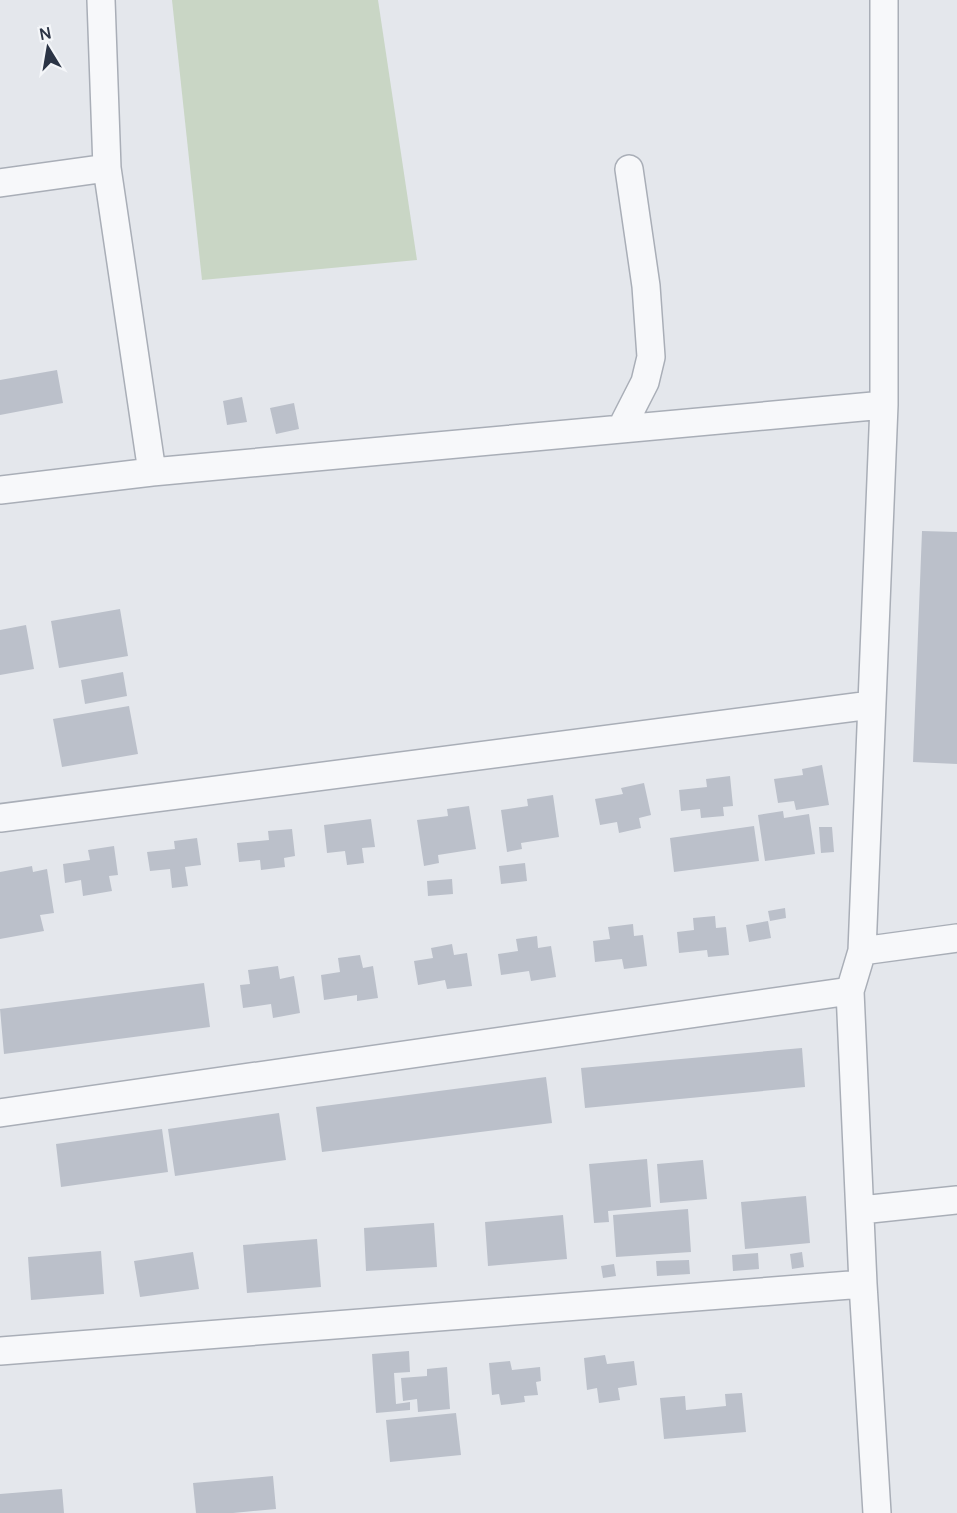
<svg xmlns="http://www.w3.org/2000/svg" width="957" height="1513" font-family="Manrope,sans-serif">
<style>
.green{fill:#c9d6c5}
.building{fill:#bbc0ca}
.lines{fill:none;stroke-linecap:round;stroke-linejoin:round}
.minor-casing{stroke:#a9aeb7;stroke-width:30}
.minor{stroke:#f7f8fa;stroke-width:27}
</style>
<rect width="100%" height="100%" fill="#e4e7ec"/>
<!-- green -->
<path class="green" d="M172,0H378L417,260L202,280Z"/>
<!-- building -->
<path class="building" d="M57,370L63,403L0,415V380Z
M242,397L247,422L227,425L223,401Z
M294,403L299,429L276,434L270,408Z
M922,531L957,532V764L913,762Z
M120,609L128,656L59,668L51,621Z
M26,625L34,669L0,675V630Z
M123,672L127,696L85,704L81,680Z
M129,706L138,754L62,767L53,719Z
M822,765L829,805L796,810L794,801L778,803L774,779L803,775L802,769Z
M730,776L733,806L723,807L724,816L701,818L700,809L681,811L679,790L707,787L706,779Z
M644,783L651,815L639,818L641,828L619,833L617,822L600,825L595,799L623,794L621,788Z
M553,795L559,837L521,843L522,849L507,852L501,810L528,806L527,799Z
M469,806L476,849L438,855L439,863L424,866L417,820L448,816L447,809Z
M783,811L784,818L809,814L815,854L765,861L758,815Z
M371,819L375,847L362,848L364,863L347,865L345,851L327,853L324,825Z
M754,826L759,861L674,872L670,838Z
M819,827H832L834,852L821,853Z
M292,829L295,856L284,858L285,867L261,870L260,860L239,862L237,843L269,840L268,831Z
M197,838L201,865L185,867L188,886L172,888L170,869L150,871L147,852L175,849L174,841Z
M114,846L118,875L109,876L112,891L83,896L81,880L65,883L63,864L90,860L88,850Z
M525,863L527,881L501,884L499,866Z
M32,866L33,872L47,869L54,913L40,915L44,931L0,939V872Z
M452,879L453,894L428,896L427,881Z
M785,908L786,918L770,921L768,911Z
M715,916L716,928L726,927L729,955L708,957L707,950L679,953L677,932L694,930L693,918Z
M768,921L771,938L749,942L746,925Z
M633,924L634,936L643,935L647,966L624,969L622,959L595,962L593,941L610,939L608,927Z
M537,936L538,948L551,946L556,977L531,981L529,971L501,975L498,954L518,951L516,939Z
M452,944L454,955L467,953L472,986L447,989L445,980L418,985L414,961L433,958L431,948Z
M360,955L363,968L373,966L378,998L357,1001V995L324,1000L321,975L340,972L338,958Z
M278,966L280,979L294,976L300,1013L273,1018L271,1004L243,1008L240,985L250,984L248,970Z
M204,983L210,1027L4,1054L0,1009Z
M802,1048L805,1087L585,1108L581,1068Z
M546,1077L552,1123L322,1152L316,1107Z
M279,1113L286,1160L175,1176L168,1129Z
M162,1129L168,1172L61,1187L56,1144Z
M647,1159L651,1207L608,1211L609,1222L594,1223L589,1164Z
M703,1160L707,1199L660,1203L657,1164Z
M806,1196L810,1243L745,1249L741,1202Z
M688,1209L691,1252L616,1257L613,1215Z
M563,1215L567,1259L488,1266L485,1222Z
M434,1223L437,1267L366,1271L364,1228Z
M317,1239L321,1287L247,1293L243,1245Z
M101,1251L104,1294L31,1300L28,1257Z
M193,1252L199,1289L140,1297L134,1261Z
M802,1252L804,1267L792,1269L790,1254Z
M758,1253L759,1269L733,1271L732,1255Z
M689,1260L690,1274L657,1276L656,1261Z
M614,1264L616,1276L603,1278L601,1266Z
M409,1351L410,1372L394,1373L396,1404L410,1402V1410L376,1413L372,1354Z
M605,1355L607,1364L634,1361L637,1385L618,1388L620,1400L599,1403L597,1388L587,1390L584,1358Z
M510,1361L512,1370L540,1367L541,1381L536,1382L538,1395L524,1396L525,1402L501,1405L499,1394L492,1395L489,1363Z
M447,1367L450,1409L418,1412L417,1399L403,1401L401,1378L427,1376V1369Z
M742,1393L746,1432L664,1439L660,1398L685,1396L686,1410L726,1406L725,1394Z
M456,1413L461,1455L390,1462L386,1420Z
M273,1476L276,1509L233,1513H196L193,1483Z
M62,1489L64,1513H0V1494Z"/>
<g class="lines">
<!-- minor casing -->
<g class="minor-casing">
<path id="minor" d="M101,0L107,168L152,472
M0,183L107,168
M621,429L645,382L651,357L646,286L629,169
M0,490L152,472L884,405
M0,818L871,705
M862,951L957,938
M0,1113L850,991
M861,1210L957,1200
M0,1351L863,1284
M877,1513L863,1284L850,991L862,951L884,405V0"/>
</g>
<!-- minor -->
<use href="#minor" class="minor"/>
</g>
<!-- north arrow -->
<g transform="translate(48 48) rotate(349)" stroke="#f4f6f9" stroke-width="4.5" paint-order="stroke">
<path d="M0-4.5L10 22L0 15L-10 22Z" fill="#2b3445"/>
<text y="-9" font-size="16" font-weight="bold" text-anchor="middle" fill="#2b3445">N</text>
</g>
</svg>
